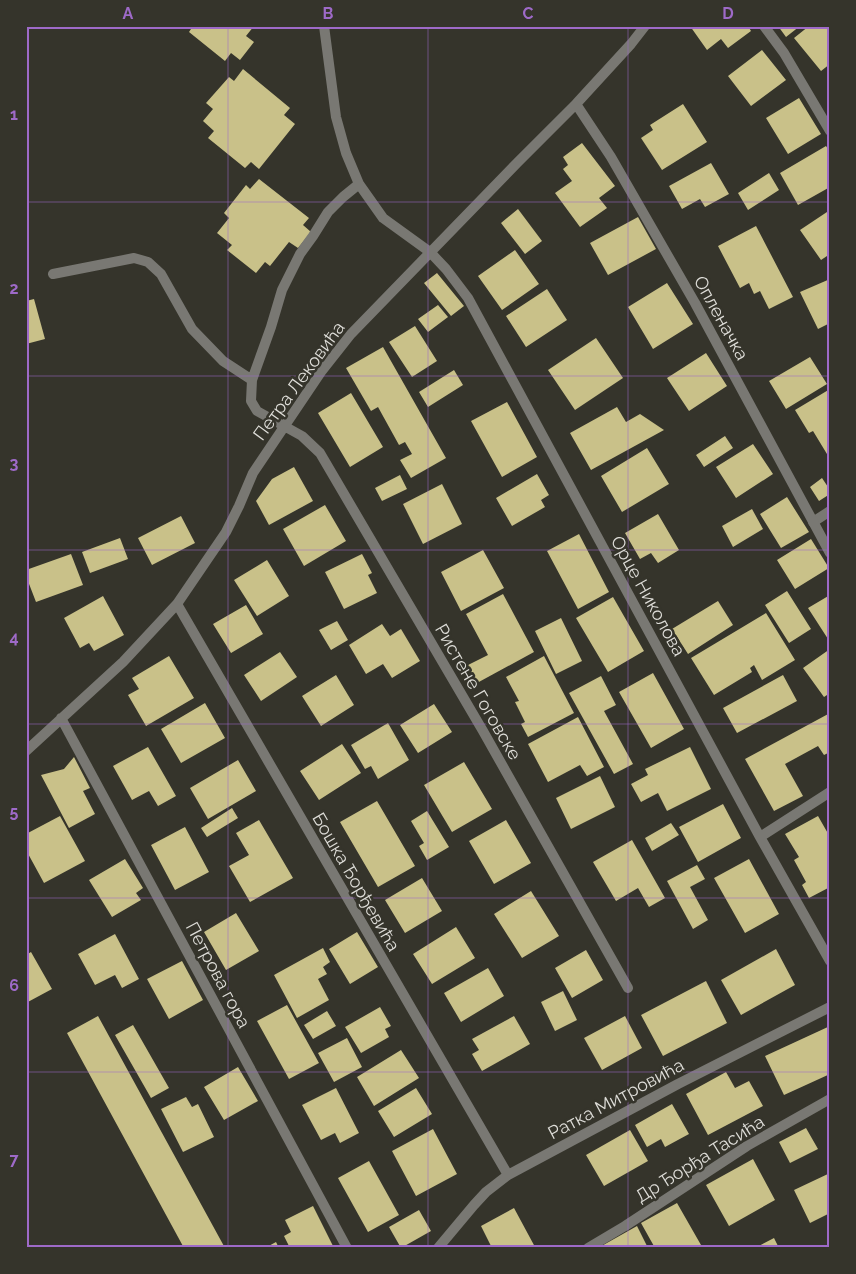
<svg xmlns="http://www.w3.org/2000/svg" width="856" height="1274" font-family="Raleway,sans-serif">
<style>
.building{fill:#c9c189}
.lines{fill:none;stroke-linecap:round;stroke-linejoin:round}
.lane{stroke:#797873;stroke-width:10}
.street{stroke:#797873;stroke-width:10}
.grid{fill:none;stroke:#9e6ac8;stroke-width:1;stroke-opacity:0.55}
.labels{text-anchor:middle;stroke-width:5;stroke-linejoin:round;paint-order:stroke}
.street-label{font-size:18px;fill:#deddd8;stroke:#35342b}
.neatline{fill:none;stroke:#9e6ac8;stroke-width:2}
.grid-label{font-size:16px;text-anchor:middle;font-weight:bold;fill:#9e6ac8}
</style>
<rect width="100%" height="100%" fill="#35342b"/>
<!-- building -->
<path class="building" d="M193,26H254L246,36L254,42L240,60L231,53L225,61L189,32Z
M690,26H748L751,31L728,48L721,39L707,50Z
M778,26H800L786,37Z
M809,26H827L830,30V64L821,71L794,38Z
M762,50L786,80L751,106L728,76Z
M243,69L290,108L284,115L295,124L259,169L251,162L245,168L208,138L214,131L203,121L213,109L206,103L229,77L234,81Z
M799,98L821,134L788,154L766,118Z
M683,104L707,142L662,170L641,138L653,130L650,125Z
M582,143L615,186L599,198L607,208L580,227L555,193L572,181L563,169L568,165L563,157Z
M826,146L830,152V187L798,205L780,173Z
M711,163L729,194L705,207L700,199L682,209L669,186Z
M769,173L779,190L748,210L738,193Z
M259,179L309,218L303,225L311,232L298,248L289,242L270,266L265,262L256,273L227,250L232,245L217,233L229,218L224,213L246,185L250,189Z
M518,209L542,241L525,254L501,223Z
M830,210V254L821,260L800,230Z
M638,217L656,249L608,275L590,243Z
M756,226L793,297L769,309L760,291L754,294L749,283L740,288L718,246Z
M515,250L539,284L502,310L478,276Z
M437,273L464,306L451,316L424,283Z
M830,279V323L818,329L800,292Z
M667,283L693,324L653,349L628,307Z
M547,289L567,320L526,347L506,316Z
M34,299L45,339L26,344V301Z
M438,305L448,317L428,332L418,319Z
M415,326L437,361L412,377L389,342Z
M596,338L623,378L575,410L548,370Z
M383,347L446,458L411,478L400,460L412,454L405,442L399,445L378,407L371,411L346,368Z
M706,353L727,386L689,411L667,378Z
M810,357L827,384L786,409L769,381Z
M454,370L463,385L428,407L419,392Z
M830,389V459L813,431L809,433L795,410Z
M351,393L383,447L350,467L318,413Z
M507,402L537,457L502,477L471,421Z
M617,407L626,422L640,414L664,430L591,470L570,433Z
M725,436L733,448L704,467L696,455Z
M753,444L773,474L736,498L716,467Z
M647,448L669,484L622,512L601,476Z
M294,467L313,501L269,525L256,501L272,479Z
M537,474L549,495L541,500L545,507L512,526L496,498Z
M400,475L407,489L382,501L375,488Z
M822,478L830,490V494L819,501L810,487Z
M442,484L462,524L423,544L403,504Z
M787,497L809,532L781,548L760,514Z
M325,505L346,541L304,566L283,529Z
M752,509L763,529L733,547L722,526Z
M658,514L679,550L658,563L651,553L640,559L625,533Z
M181,516L195,543L152,565L138,538Z
M579,534L609,592L578,609L547,551Z
M120,538L128,559L90,573L82,552Z
M811,539L829,568L795,589L777,560Z
M483,550L504,588L461,611L441,572Z
M71,554L83,585L36,602L26,576V570Z
M362,554L372,573L368,575L377,593L344,609L325,572Z
M267,560L289,596L257,616L234,580Z
M787,591L811,629L789,643L765,605Z
M503,594L534,652L477,683L468,665L488,655L466,614Z
M830,595V638L828,639L808,608Z
M103,596L124,635L94,651L89,643L80,648L64,618Z
M613,597L644,651L608,672L576,618Z
M718,601L733,625L688,654L672,629Z
M246,605L263,634L231,653L213,624Z
M766,613L795,660L762,680L754,665L750,668L752,672L714,695L691,658Z
M561,618L582,661L556,674L535,631Z
M337,621L348,640L331,650L319,630Z
M382,624L390,636L401,629L420,661L392,678L383,664L366,674L349,645Z
M830,649V693L824,697L803,668Z
M280,652L297,677L261,701L244,675Z
M169,656L194,698L146,726L128,695L139,689L132,678Z
M544,656L574,713L528,737L521,724L525,722L515,702L519,701L506,677Z
M653,673L684,729L651,748L619,692Z
M336,675L354,705L321,726L302,696Z
M783,675L797,701L737,733L723,708Z
M601,676L616,705L604,711L633,764L614,774L569,693Z
M205,703L225,738L181,763L161,729Z
M434,704L452,732L418,753L400,725Z
M830,713V752L824,755L818,746L785,764L803,796L774,811L745,759Z
M578,717L604,767L587,776L580,765L548,782L528,744Z
M388,723L409,760L378,779L371,766L365,769L351,745Z
M342,744L361,773L319,800L300,771Z
M148,747L176,796L158,806L149,791L132,800L113,766Z
M690,747L711,789L667,811L658,793L641,802L631,784L648,775L645,769Z
M74,757L90,788L83,791L95,814L69,828L41,775L64,769Z
M238,760L256,791L208,819L190,788Z
M464,762L492,809L452,832L424,785Z
M600,776L615,807L571,829L556,798Z
M377,801L415,866L378,887L340,822Z
M723,804L741,838L698,862L679,827Z
M232,808L238,818L207,837L201,828Z
M427,811L449,847L427,860L419,846L424,843L411,821Z
M60,816L85,861L44,883L26,850V834Z
M818,816L830,837V887L809,898L802,885L806,882L794,860L799,857L785,834Z
M259,820L293,878L250,902L229,866L249,855L236,833Z
M506,820L531,863L494,884L469,841Z
M671,823L679,835L652,851L645,838Z
M185,827L209,872L175,890L151,845Z
M632,840L665,898L649,907L638,888L616,901L593,862Z
M125,859L143,888L136,893L141,900L112,917L89,880Z
M749,859L779,914L745,933L714,878Z
M697,865L705,879L690,887L708,920L693,929L667,881Z
M422,878L442,911L405,933L385,900Z
M531,891L559,936L522,958L494,914Z
M236,913L259,951L226,970L204,932Z
M456,927L475,958L432,984L413,954Z
M357,932L378,967L350,984L329,949Z
M115,934L139,979L122,988L115,975L95,985L78,954Z
M323,948L330,962L323,967L327,974L318,979L329,1000L297,1018L274,975Z
M776,949L795,985L741,1015L721,980Z
M586,950L603,980L572,998L555,968Z
M31,952L52,989L26,1003V955Z
M182,961L203,1000L169,1019L147,979Z
M488,968L504,996L461,1022L444,993Z
M706,981L727,1023L663,1056L641,1015Z
M563,991L577,1020L555,1031L541,1002Z
M287,1005L319,1063L289,1079L257,1021Z
M380,1007L391,1026L385,1029L389,1037L361,1053L345,1027Z
M327,1011L336,1026L313,1039L304,1025Z
M98,1016L225,1248H184L67,1033Z
M514,1016L530,1044L482,1071L472,1054L479,1050L472,1039Z
M625,1016L642,1048L602,1070L584,1038Z
M133,1025L169,1088L151,1098L115,1035Z
M830,1026V1074L784,1095L765,1056Z
M347,1038L362,1067L334,1082L318,1053Z
M401,1050L419,1078L374,1106L357,1077Z
M238,1067L258,1101L224,1120L204,1087Z
M726,1072L735,1088L749,1081L763,1106L708,1135L686,1094Z
M336,1088L359,1133L340,1143L335,1133L321,1140L302,1105Z
M416,1088L432,1114L394,1137L378,1111Z
M186,1097L192,1107L198,1104L214,1137L183,1152L161,1109Z
M672,1104L689,1134L665,1147L661,1139L647,1147L635,1125Z
M806,1128L818,1149L790,1163L779,1142Z
M433,1129L457,1174L416,1196L392,1151Z
M630,1130L648,1161L604,1186L586,1155Z
M753,1159L775,1200L729,1226L706,1185Z
M369,1161L399,1215L368,1232L338,1178Z
M830,1173V1213L810,1223L794,1190Z
M677,1203L701,1245L696,1248H655L641,1223Z
M313,1206L334,1248H290L284,1236L291,1232L285,1220Z
M514,1208L535,1247L533,1248H492L481,1226Z
M419,1210L431,1231L401,1248L389,1227Z
M637,1226L648,1248H598Z
M774,1238L779,1248H755Z
M276,1242L279,1248H265Z"/>
<g class="lines">
<!-- lane -->
<path class="lane" d="M324,26L336,117L346,153L359,184L383,218L430,252
M53,274L134,258L148,262L161,274L192,329L223,361L252,380
M284,426L257,411L251,401L252,380L271,327L282,290L300,254L313,236L328,212L343,197L359,184
M813,522L830,511"/>
<!-- street -->
<path class="street" d="M764,26L784,53L830,131
M576,104L611,157L695,303L830,553
M430,252L446,269L468,298L760,837L830,961
M284,426L302,436L320,453L483,731L628,988
M177,604L508,1175
M61,718L347,1248
M26,751L123,662L177,604L226,532L239,506L253,473L321,372L351,334L517,163L576,104L631,44L645,26
M760,837L830,792
M438,1248L474,1205L486,1192L508,1175L678,1084L830,1007
M588,1248L625,1226L747,1146L830,1099"/>
</g>
<!-- grid -->
<path class="grid" d="M228,26V1248M428,26V1248M628,26V1248M26,202H830M26,376H830M26,550H830M26,724H830M26,898H830M26,1072H830"/>
<g class="labels">
<!-- street labels -->
<g class="street-label">
<text transform="translate(721 318) rotate(61)" y="6">Опленачка</text>
<text transform="translate(299 381) rotate(-54)" y="6">Петра Лековића</text>
<text transform="translate(648 596) rotate(61)" y="6">Орце Николова</text>
<text transform="translate(478 692) rotate(60)" y="6">Ристене Гоговске</text>
<text transform="translate(356 882) rotate(60)" y="6">Бошка Ђорђевића</text>
<text transform="translate(218 975) rotate(62)" y="6">Петрова гора</text>
<text transform="translate(616 1099) rotate(-28)" y="6">Ратка Митровића</text>
<text transform="translate(700 1159) rotate(-32)" y="6">Др Ђорђа Тасића</text>
</g>
</g>
<!-- border -->
<rect width="856" height="1274" fill="none" stroke="#35342b" stroke-width="55"/>
<rect x="28" y="28" width="800" height="1218" class="neatline"/>
<g class="grid-label">
<text x="128" y="19">A</text>
<text x="328" y="19">B</text>
<text x="528" y="19">C</text>
<text x="728" y="19">D</text>
<text x="14" y="120">1</text>
<text x="14" y="294">2</text>
<text x="14" y="469">3</text>
<text x="14" y="643">4</text>
<text x="14" y="817">5</text>
<text x="14" y="991">6</text>
<text x="14" y="1165">7</text>
</g>
</svg>
